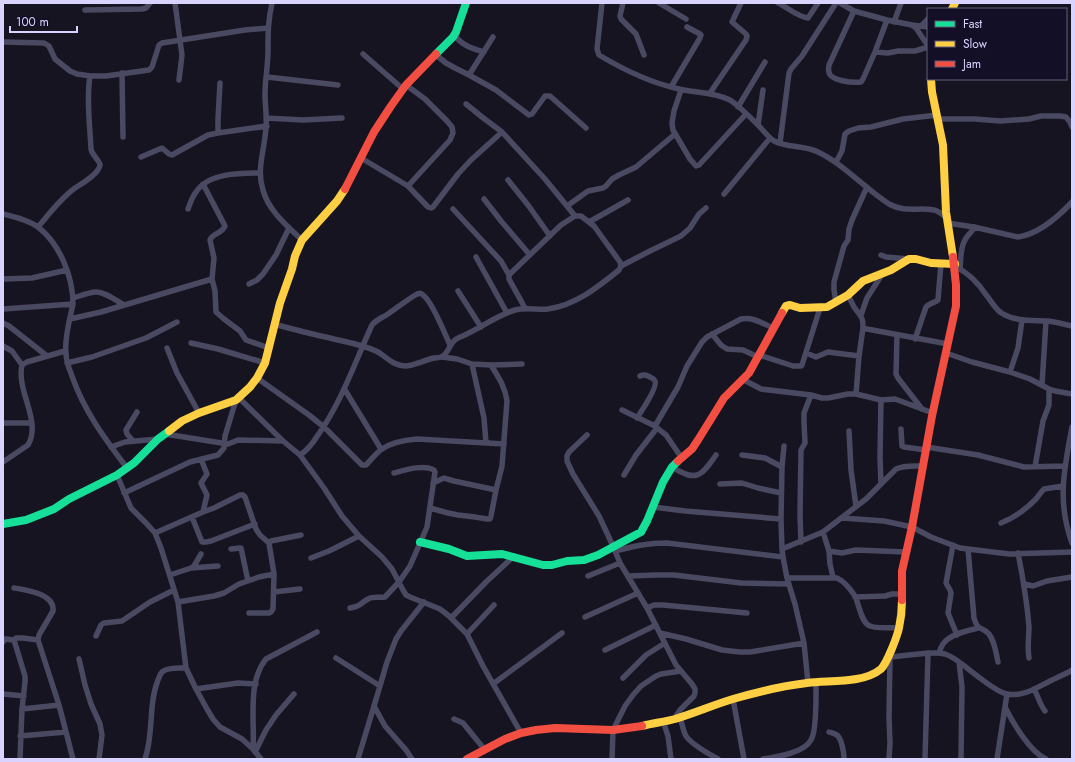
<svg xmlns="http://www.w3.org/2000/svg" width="1075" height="762" font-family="Jost,sans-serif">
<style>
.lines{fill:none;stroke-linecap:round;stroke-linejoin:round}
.street{stroke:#4a4962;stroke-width:5.5}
.fast{stroke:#16e098;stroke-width:8}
.slow{stroke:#ffcf43;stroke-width:8}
.jam{stroke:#f24e42;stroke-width:8}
</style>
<rect width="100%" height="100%" fill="#161421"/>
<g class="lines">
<!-- street -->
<path class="street" d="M175,3L182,55L179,80
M272,3C268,21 268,33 268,51C268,65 265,80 265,94C265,105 267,116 266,127C265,149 256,169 263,190C268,210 287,226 302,240
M602,3L597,49L599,55C624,70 651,83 679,89C696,93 714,92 730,100C738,105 752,119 759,126C764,131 768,137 774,141C787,148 805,145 818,152C845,165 864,188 889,204C905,213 918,207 934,210C939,211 943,215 947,218
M623,3L620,16L621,19L636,34L644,55
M659,3L686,19
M778,3C787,7 798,17 808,18L818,3
M840,3L854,11L887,20L912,25L916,28L928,46
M85,10L142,9L146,8L150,3
M854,11L829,65C829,67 828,69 829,72C830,81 853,83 861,82L863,79L875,52L887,20
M894,22L901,3
M912,25L928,27
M921,26L928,19
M454,35C463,46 471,48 484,52
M3,42L44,43L49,46L55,59L70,71L77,74L90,76H106L149,70L152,67L159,45L162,43L245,30L268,28
M875,52L888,53L898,51H915L928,47
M363,54L403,89
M436,55L446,63L455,68L469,75L496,90L529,115L532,114L545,96H550L586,128
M122,73L123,137
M469,75L493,37
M267,77L338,85
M406,85L425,99L447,121L452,127L453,133L450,140L408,186
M671,87L700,38L701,35L700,34L687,27
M681,90L674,111L672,123L673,130L690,159L696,166L699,165L746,114
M710,93L746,40L747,36L746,34L732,22L741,3
M466,104L482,117L502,132L545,179L575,216
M738,107L765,62
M266,118L303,120L342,118
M938,119H975L1000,121L1029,119L1041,116H1060L1066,117L1070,122L1072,127
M758,125L763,90
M218,133V119L220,83
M780,143L789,73L791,69L802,56L836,3
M141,157L162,148L169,154L172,155L208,135L218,133L267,126
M361,158L408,186L428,207L431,208L433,207L458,174L471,160L502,132
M836,162L842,151L845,134L849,131L858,128L871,127L903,119L937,115
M508,180L528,205L550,236
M203,184L225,226C222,234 212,233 210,240L214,258L212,279L215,291L216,312L224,319L240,331L246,340L269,348
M724,194L770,138
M484,199L501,221L530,255
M567,206L588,191L603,188L606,186L612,179L619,175L636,167L675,134
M188,209C190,204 192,197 196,192C208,173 240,173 260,173
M453,209L501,261L509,275
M3,214C15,217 28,220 38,227C60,244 73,277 73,304C70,318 64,339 66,353C66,361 69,369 72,376C84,411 105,439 127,468
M589,222L628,200
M947,223L974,227L1018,237C1039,234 1058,217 1072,202
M38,227C49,214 60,199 75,188C81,184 99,174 100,165C100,161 92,155 91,149C90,126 86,98 90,76
M881,255L886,257L909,259
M476,257L507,313
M621,266L650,251L681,236L690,228L699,214L706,208
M956,267C969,273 979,284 987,296C991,301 995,308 1000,312C1014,322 1032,320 1048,321C1056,322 1064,324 1072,326
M960,269C961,260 960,248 965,240C967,235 972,232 975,227
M3,279L32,278L67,270
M249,284L257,280L263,274L276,255L289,228
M458,291L481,327
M848,295C850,299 852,303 854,307C860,316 863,315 863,328L867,329L948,344
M73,298C80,296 87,293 95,292C104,291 115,300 124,305
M836,302L834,290V282L844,246L848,240L849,229L852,220L867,187
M3,309L73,304
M861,315L867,298L883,273
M70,319L101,312L212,279
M3,323L9,326L47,356
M274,324C292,329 311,334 330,338C345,342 361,344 376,351C386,356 393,366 405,366C413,366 425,360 434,358C437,358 440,358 443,356C450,351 450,341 458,338C478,330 495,316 515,310C526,307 537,310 548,309C576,305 598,287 619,270L621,266L620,262L594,226L581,216H575L561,225L512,272L509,275V279L525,308
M712,334L721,345L727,349L743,350L758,357
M897,335L896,374L898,378L922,409
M915,339L926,307C929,303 935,303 938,300L941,263
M191,343L218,349L265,363
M3,346L12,351L22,365
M167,348L177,373L199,413
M806,353L816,357L828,352L859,356
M946,353L972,362L1010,372L1030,379L1049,389L1055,391L1072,394
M759,355L793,366H801L802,365L820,308
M442,357L457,359L472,364L491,365L522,364
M67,363L92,357L146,338L177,322
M472,364L484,418L486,443
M1010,372L1018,348L1022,320
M257,378L309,415L324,427L362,465H366C371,460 376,453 382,449C392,442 405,440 417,439L504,444
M744,380L761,389L811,395L822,398H828L848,394H856L881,400L895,399L933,413
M1042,385L1046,321
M345,390L381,449
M856,394L859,356L863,328
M239,398L283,441L300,455L324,488L342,516L359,536L382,557L392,569L403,590L406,595L410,597L440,609L449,616L467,634L483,666L521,733
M881,400L880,457L881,484
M622,410L655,426L661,431L666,435L681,457
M637,418C641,412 658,387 655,381C654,378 651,378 650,377C646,375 644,374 640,376
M3,423H32
M655,426L678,387L687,366L702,342L707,337L741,319C753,317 762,323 773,328
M1072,427C1064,469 1057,502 1072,543
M901,429L902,446L904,447L926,450
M849,431L851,470L856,506
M165,434L228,444L238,440L283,441
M587,435L569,452L567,456V461L573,474L599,516L613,546L620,563L647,608L676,665L692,684L695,689V693L694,696L680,710L674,719
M133,441L127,434L126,430L137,412
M784,446L782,467L781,519L782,549L783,557L787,578L795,604L804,643L808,683
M111,447L125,442L158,439
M926,447L978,455L1024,467L1065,466
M300,455C308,450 313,443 318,435C342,401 355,362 372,325C377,319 382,318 388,314C398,307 407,300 417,294C421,293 421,293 423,295C432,301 445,334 450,345
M742,455L765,458L782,467
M201,459L207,474L201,483L207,495L203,512
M3,462L28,445C42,421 16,391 22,365L27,362L65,351
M672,467C696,482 701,477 716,455
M1035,467L1043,421L1049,405V389
M117,475L131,508L147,524L155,533L161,548L178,602L186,668L196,689L207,709L213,719L220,727L242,739L253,749L261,759
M624,475L636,455L657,428
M433,483L444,478L447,479L454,481L496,490
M720,484L742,483L758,488L781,493
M124,493L190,462L218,455L224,448L225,436L236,400
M653,507L685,511L781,519
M430,508L448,513L458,515L475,517L487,519H490L491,516L496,490L502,466L507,401C505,386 498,377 491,365
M192,517L202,542H206L211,541L255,524
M842,518L884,521L912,527L931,537L960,548L968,549L1009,554L1072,552
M1001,523C1014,518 1026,509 1036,499C1039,495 1041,492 1044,489L1063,486
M823,532L829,551L830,564L833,577
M155,533L203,512L214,508L240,495H243L245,497L256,529L260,535L269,543
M801,542L800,515L801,450L805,443L804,422V413L811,395
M953,545L946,583L950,590L951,593L948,613L957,635
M231,549L240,548H241L248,581
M782,549L823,532L866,499L896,469C904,465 914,466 923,466
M968,549L974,618C978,632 982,626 989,634C995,642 996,653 998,662
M615,551C635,546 646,543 667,543L783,557
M829,551L842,553L856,550L906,552
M1018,553C1023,578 1027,602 1029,627C1029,637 1027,647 1029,658
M311,558L329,551L359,536
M191,568L218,566
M170,575L191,568L194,566L201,554
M588,576L620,563
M628,576L656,575H674L741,583L789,584
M787,578H837C844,581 851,590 855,596C859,604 861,623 870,626C877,629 891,627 899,628
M1024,584L1033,586L1047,581L1072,577
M14,588C27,590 55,594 53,611L39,635L38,640L59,705L73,759
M274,592L300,589
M855,597L885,596L892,594H902
M178,602L214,596L224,593L239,584L259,577L274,574
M350,608C362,606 359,604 368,599C373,596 380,598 385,597L399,582L410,566L427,527L435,472L434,470C424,464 405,470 394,473
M647,608L654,605H663L747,613
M249,613H269L271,612L273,609L274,574L269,543L271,541L301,535
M585,617L638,593
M451,618L486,582L514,556
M660,633L686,639L722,650L740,652H750L804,643
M467,634L494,605
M96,636L101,625L104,623L122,621L150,602L174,590
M3,642L5,639L14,640
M605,650L656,625
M939,653C940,650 941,647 943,644C950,634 967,631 978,628
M888,657C903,657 932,650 945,654C957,658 966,668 976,675C984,681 997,692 1007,694C1023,697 1036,688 1050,681C1056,678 1063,675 1069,672L1072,670
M336,658L380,686
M79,659L85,685L91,704L100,724L102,735L99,759
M959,662L962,687L961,759
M623,678L646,655L665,643
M493,684L562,633
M196,689L238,683L256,684
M1034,689C1038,696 1040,705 1045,711
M3,694L24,696
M733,699L744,759
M374,706L385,726L406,750L412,759
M1005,707C1013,723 1030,752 1046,759
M22,709L59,705
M680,717C682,723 683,731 686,736C692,745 709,754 718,759
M454,719L463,723L485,750
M663,721L668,736L671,759
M829,732C832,733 836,734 838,736C842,741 844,753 844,759
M20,736L66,732
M253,749C255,721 247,682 266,659L317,632
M255,752L266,730L276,715L294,694
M20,759L22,709L25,682V676L14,640L16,638H23L38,640
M145,759C154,734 148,705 158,680C159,678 160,674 162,672C167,667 180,668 186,668
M358,759L380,686L387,662L396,639L401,631L424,602
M612,759L613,730L625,706L633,695L641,686L656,676L661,674L681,671
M763,759C777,757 804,753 811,740C817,731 816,695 816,682
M889,759L890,743L889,718L890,657
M925,759L928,653
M997,759L1007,694"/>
<!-- fast -->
<path class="fast" d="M436,54L453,37L456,32L466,3
M3,524L26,520L54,509L69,499L117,475L134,463L158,439L169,431
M420,542L449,549L467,556L502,554L543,565H552L567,561L584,560L598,555L641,532L647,521L663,482L672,467L678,461"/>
<!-- slow -->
<path class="slow" d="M952,9L955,3
M931,79L932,92L943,145L946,212L953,257
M782,313L786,306L790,305L800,308L827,307L848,295L863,281L891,270L909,259H916L931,263L955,264
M169,431L182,421L199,413L236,400L250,387L257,378L265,363L280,303L292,269L295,256L302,240L337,201L345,189
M642,726C653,723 664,722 675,719C695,713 713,705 733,699C757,692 782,686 807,683C829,680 863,684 881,669C887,663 897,637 899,628C901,619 902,609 902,600"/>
<!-- jam -->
<path class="jam" d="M345,189L374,132L391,106L406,85L436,54
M678,461L692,449L698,440L724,398L749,373L782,313
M902,600V571L912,527L932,416L956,306V285L953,257
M467,759L505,739L521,733L536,730L555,728L613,730L642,726"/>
</g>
<!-- border -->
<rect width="1075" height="762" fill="none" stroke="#d9d4ff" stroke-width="8"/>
<!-- legend -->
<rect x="927" y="8" width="140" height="72" fill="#130f26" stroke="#625e7d"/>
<rect x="935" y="21" width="20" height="6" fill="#16e098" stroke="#625e7d"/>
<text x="963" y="28" font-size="12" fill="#d9d4ff">Fast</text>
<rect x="935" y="41" width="20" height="6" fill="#ffcf43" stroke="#625e7d"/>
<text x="963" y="48" font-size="12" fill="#d9d4ff">Slow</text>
<rect x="935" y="61" width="20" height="6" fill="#f24e42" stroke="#625e7d"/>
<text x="963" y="68" font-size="12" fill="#d9d4ff">Jam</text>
<!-- scale -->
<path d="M10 26v6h67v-6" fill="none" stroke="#d9d4ff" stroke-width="2"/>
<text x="16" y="26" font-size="12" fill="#d9d4ff" stroke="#130f26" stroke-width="3" paint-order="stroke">100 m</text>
</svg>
